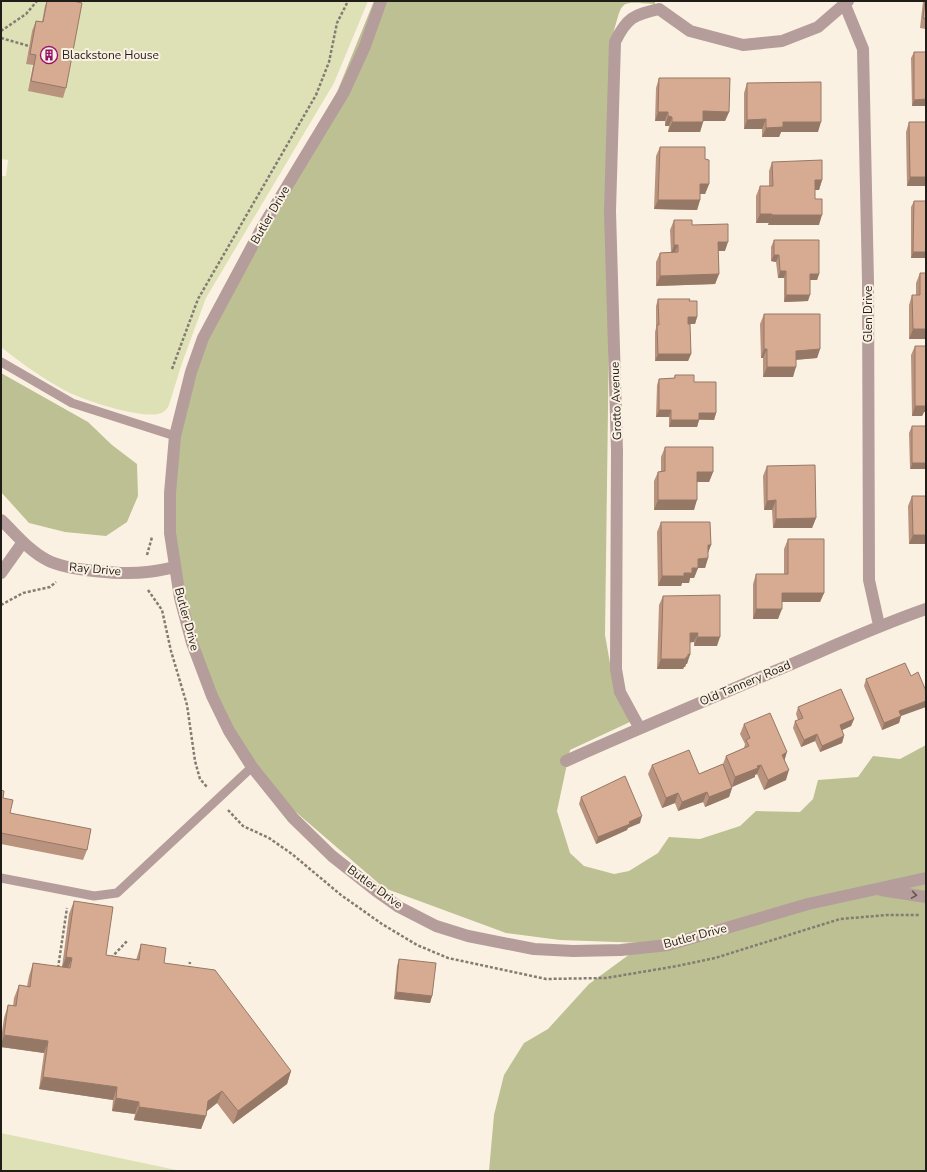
<svg xmlns="http://www.w3.org/2000/svg" width="927" height="1172" font-family="'Nunito Sans',sans-serif">
<style>
.green{fill:#dee1b6;fill-rule:evenodd}
.forest{fill:#bcc092}
.lines{fill:none;stroke-linecap:round;stroke-linejoin:round}
.path{stroke:#837c73;stroke-width:2.5;stroke-dasharray:3 2;stroke-linecap:butt}
.lane{stroke:#b49d9b;stroke-width:9}
.street{stroke:#b49d9b;stroke-width:12}
.wall{fill:#b9937e}
.shaded-wall{fill:#967866}
.building{fill:#d7ab92;stroke:#967866}
.oneway{stroke:#635652}
.labels{text-anchor:middle;stroke-width:4;stroke-linejoin:round;paint-order:stroke}
.poi-label{font-size:12px;fill:#201c17;stroke:#fbf1e2;text-anchor:start}
.street-label{font-size:12px;fill:#201c17;stroke:#fbf1e2}
</style>
<rect width="100%" height="100%" fill="#fbf1e2"/>
<!-- green -->
<path class="green" d="M1,1H368L334,83L206,298L182,363L169,405C167,410 163,413 158,414C138,418 82,400 64,390C42,378 21,363 1,347V176H6L8,160L1,159ZM32,31L40,32L28,91L32,65L26,63Z
M1,1133L181,1171H1Z"/>
<!-- forest -->
<path class="forest" d="M374,1H655V4C618,1 623,0 613,34L605,635L613,680L632,721L570,750L557,811L570,853L584,866L614,874L629,871L658,853L669,837L700,839L740,826L756,811L800,812L813,799L818,780L858,777L873,756L900,759L926,745V1171H489L494,1115L504,1075L524,1043L548,1029L589,984L645,943L560,940L506,933L384,888L290,807L251,766L211,700L173,588L166,475L219,298L337,92Z
M1,373L88,422L112,445L137,464L138,496L127,522L106,536L65,532L29,523L1,492Z"/>
<g class="lines">
<!-- path -->
<path class="path" d="M1,31L26,14L37,1
M1,38L29,46
M172,369L198,299L316,95L329,62L337,23L348,1
M147,555L152,537
M148,590L162,610L171,651L187,705L195,761L200,779L207,787
M1,605L23,593L50,587L56,582
M228,810L243,826L269,838L292,854L341,895L382,924L417,945L448,958L546,979L606,978L677,966L715,958L840,919L887,915H920
M111,958L128,940
M58,968L67,908
M189,969L190,962"/>
<!-- lane -->
<path class="lane" d="M1,362L72,403L175,436
M1,878L94,896L117,893L252,767"/>
<!-- street -->
<path class="street" d="M381,1L365,46L344,92L263,226L203,338L191,372L175,436L170,493V533L180,598L192,643L212,696L229,731L252,767L293,818L332,856L375,890L399,907L436,926L468,936L534,949L573,951L621,950L668,945L808,904L926,878
M845,5L863,49L868,282L869,580L879,625
M1,520C15,533 29,551 47,560C67,571 125,575 147,572C156,571 165,569 175,567
M1,573L23,542
M639,727L620,692L616,669L617,451L610,211L615,42C627,17 634,15 659,9L690,31L743,45L782,41L818,27L848,1
M566,761C635,730 705,701 775,671C825,650 874,627 926,609
M881,890L926,897"/>
</g>
<!-- wall -->
<path class="wall" d="M47,1H73L66,88L63,98L28,91L33,65L26,64L32,31L36,21L42,22L45,6Z
M921,1H926V29L920,28L923,1Z
M914,52L926,106H912L911,58Z
M659,78L729,112L725,121H703V122L700,132H668L669,126H665V121H655L656,88Z
M747,83L818,132H781L779,137H762V129H744V93Z
M909,122L926,186H907L906,132Z
M660,147L705,159L709,184L705,194H700V200L697,210L654,209L656,156Z
M772,162L822,180L819,190H815V199L819,225H768L769,223H756V196L760,186H769V171Z
M914,201L926,258H911V207Z
M674,220L692,225L725,251H718L719,274L715,284L656,286V262L660,253L671,252L670,230Z
M774,240L819,274L817,280H810L808,301L784,302V278H778L776,262L771,261V247Z
M920,273L926,339H909V305L912,295H916V283Z
M658,299L689,301L697,317L695,324H688L691,354L688,361H655V332L656,328V306Z
M764,314L820,349L817,358L796,360L793,377H763V358H761L760,324Z
M915,346L924,412L922,416H912L911,355Z
M675,375L694,382L716,413L714,420H699L697,427H669V417H656L657,385L659,379L674,378Z
M912,426H926L910,469L909,433Z
M665,447L713,472L709,482H697L694,510H654V481L658,472L661,471V457Z
M767,466L816,518L812,528H773L772,510H764L763,476Z
M912,496H926V544H909L908,506Z
M661,522L711,545L708,553V558L705,568H698L694,578H690L689,583H682L681,586H658L657,532Z
M788,539L824,593L820,602H782L778,619H753V584L756,574H784V549Z
M663,596L717,646H694V642H690L687,664H686L685,667H684L683,669H657L659,605Z
M911,676L901,716L899,723L882,730L864,686L866,679Z
M798,707L854,719L851,726L842,730L844,736L842,743L820,752L815,741L801,747L793,728L795,721L798,720L796,714Z
M744,724L785,760L786,780L764,790L757,774L755,775V777L732,787V788L729,797L705,807L703,802L678,811L675,803L662,808L648,774L652,765L699,774L723,764L726,756L744,748L745,744L740,734Z
M1,790L3,798L10,813L87,850L83,860L1,844Z
M581,797L640,823L628,828L627,830L596,844L579,804Z
M74,901L106,955L136,960L141,944L291,1071L287,1084L233,1124L217,1103L206,1112V1116L201,1129L134,1120L135,1114L112,1111L113,1100L39,1089L44,1053L1,1047V1039L4,1018L8,1005L13,1006L14,998L19,985L27,986L29,976L33,963L62,967L69,914Z
M399,959L432,996L430,1003L394,999L397,966Z"/>
<!-- shaded-wall -->
<path class="shaded-wall" d="M926,99V106H912L914,100Z
M703,111L729,112L725,121H700Z
M658,112H668L665,121H655Z
M668,116L672,117L669,126H665Z
M766,119L762,129H744L747,120Z
M672,122H703L700,132H668Z
M783,122H821L818,132H781L779,137H762L766,128Z
M910,177H926V186H907Z
M815,180H822L819,190H812Z
M700,184H709L705,194H697Z
M658,200H700L697,210L654,209Z
M760,214H772L769,223H756Z
M772,215H822L819,225H768Z
M718,242H728L725,251H715Z
M674,245H678L674,255L671,254Z
M913,252H926V258H911Z
M774,255H779L776,262L771,261Z
M780,271H786L784,278H778Z
M719,274L715,284L656,286L660,276Z
M810,274H819L817,280H808Z
M786,295H810L808,301L784,302Z
M688,317H697L695,324H686Z
M913,329H926V339H909Z
M764,349H767L763,358H761Z
M820,349L817,358L792,360L796,351Z
M658,354H691L688,361H655Z
M767,367H796L793,377H763Z
M926,403V412H924L922,416H912L915,406Z
M659,410H671L669,417H656Z
M699,413H716L714,420L697,419Z
M671,420H699L697,427H669Z
M912,463H926V469H910Z
M697,472H713L709,482H694Z
M658,500H697L694,510H654Z
M776,500L772,510H764L767,501Z
M816,518L812,528H773L776,519Z
M913,535H926V544H909Z
M708,545H711L707,555Z
M708,558L705,568H698L694,578H690L689,583H682L681,586H658L662,576L684,573L692,568L698,559Z
M782,593H824L820,602H778Z
M756,609H782L778,619H753Z
M690,633H698L694,642L687,643Z
M697,637H720L717,646H694Z
M688,654L690,655L687,664H686L685,667H684L683,669H657L661,659Z
M926,701V707L901,716L899,723L882,730L884,723L899,711Z
M854,719L851,726L838,732L840,725Z
M817,734L815,741L801,747L804,740Z
M844,736L842,743L820,752L822,746Z
M787,752L784,762L782,755Z
M761,765L757,774L755,775V777L732,787L735,777Z
M789,770L786,780L764,790L768,780Z
M732,788L729,797L705,807L709,797Z
M707,792L703,802L678,811L682,802Z
M678,793L675,803L662,808L666,798Z
M642,816L640,823L628,828L627,830L596,844L598,837L629,822Z
M66,957L72,958L67,970H61Z
M396,992L432,996L430,1003L394,999Z
M4,1035L48,1041L44,1053L1,1047V1044Z
M291,1071L287,1084L233,1124L238,1111Z
M43,1077L117,1087L113,1100L39,1089Z
M222,1091L217,1103L203,1114L208,1101Z
M116,1098L139,1102L135,1114L112,1111Z
M139,1107L206,1116L201,1129L134,1120Z"/>
<!-- building -->
<path class="building" d="M47,1H73L82,3L66,88L31,81L36,55L30,54L36,21L43,22Z
M925,1H926V19L923,18Z
M914,52H926V99L914,100Z
M659,78H730L729,112L703,111V122H672V117L668,116V112H658Z
M821,82V122H783V127L766,128V119L747,120V83Z
M909,122H926V177H910Z
M660,147H705V159L709,160V184H700V200H658Z
M822,160V180H815V199H822V215H772V214H760V186H773L772,162Z
M914,201H926V252H913Z
M674,220H692V225L728,224V242H718L719,274L660,276V253L678,252V245H674Z
M774,240H819V274H810V295H786V271H780L779,255H774Z
M920,273H926V329H913L912,295H920Z
M658,299H690L689,301H697V317H688V324H690L691,354H658L657,325H659Z
M764,314H820V349L796,351V367H767V349H764Z
M915,346H926V406H915Z
M675,375H694V382H716V413H699V420H671V410H659V379L675,378Z
M912,426H926V463H912Z
M665,447H713V472H697V500H658V472L665,471Z
M815,465L816,518L776,519V500L767,501V466Z
M912,496H926V535H913Z
M661,522H710L711,545H708V558L698,559V568H692V573H684V576H662Z
M788,539H824V593H782V609H756V574H788Z
M720,595V637H697L698,633H690V655L688,654V657H686V659H661L663,596Z
M905,663L911,676L918,672L926,691V701L899,711L901,716L884,723L866,679Z
M841,689L854,719L840,725L844,736L822,746L817,734L804,740L795,721L803,718L798,707Z
M770,713L787,752L782,755L789,770L768,780L761,765L757,766L758,768L735,777L726,756L749,746L746,740L750,738L744,724Z
M689,750L699,774L723,764L732,788L709,797L707,792L682,802L678,793L666,798L652,765Z
M625,776L642,816L629,822L630,824L598,837L581,797Z
M1,790L4,791L3,798L13,800L10,813L91,829L87,850L1,833Z
M74,901L113,907L106,955L139,960L141,944L166,948L164,963L215,970L291,1071L238,1111L222,1091L208,1101L206,1116L139,1107V1102L116,1098L117,1087L43,1077L48,1041L4,1035L8,1005L16,1006L19,985L30,987L33,963L70,968L72,958L66,957Z
M399,959L436,963L432,996L396,992Z"/>
<!-- one-way arrows -->
<defs><path id="oneway-chevron" d="M-2-3.5L2.5 0L-2 3.5" fill="none" stroke-width="1.6" stroke-linecap="round" stroke-linejoin="round"/></defs>
<use class="oneway" href="#oneway-chevron" transform="translate(914 895) rotate(9)"/>
<!-- icons -->
<defs>
<g id="building-ring" transform="scale(0.9)"><circle r="9.5" fill="#fbf1e2" stroke="#96136b" stroke-width="1.5"/><path d="M-4-6H4V6H1V3H-1V6H-4ZM-2.5-4.3h1.7v1.8h-1.7ZM.8-4.3h1.7v1.8H.8ZM-2.5-1h1.7V.8h-1.7ZM.8-1h1.7V.8H.8Z" fill="#96136b"/></g>
</defs>
<g fill-rule="evenodd">
<use href="#building-ring" x="49" y="55"/>
</g>
<g class="labels">
<!-- poi labels -->
<g class="poi-label">
<text x="62" y="59">Blackstone House</text>
</g>
<!-- street labels -->
<g class="street-label">
<text transform="translate(270 215) rotate(-60)" y="4">Butler Drive</text>
<text transform="translate(868 314) rotate(-90)" y="4">Glen Drive</text>
<text transform="translate(616 401) rotate(-92)" y="4">Grotto Avenue</text>
<text transform="translate(95 569) rotate(5)" y="4">Ray Drive</text>
<text transform="translate(187 619) rotate(75)" y="4">Butler Drive</text>
<text transform="translate(745 683) rotate(-23)" y="4">Old Tannery Road</text>
<text transform="translate(375 887) rotate(36)" y="4">Butler Drive</text>
<text transform="translate(695 936) rotate(-15)" y="4">Butler Drive</text>
</g>
</g>
<!-- border -->
<rect width="927" height="1172" fill="none" stroke="#201c17" stroke-width="4"/>
</svg>
